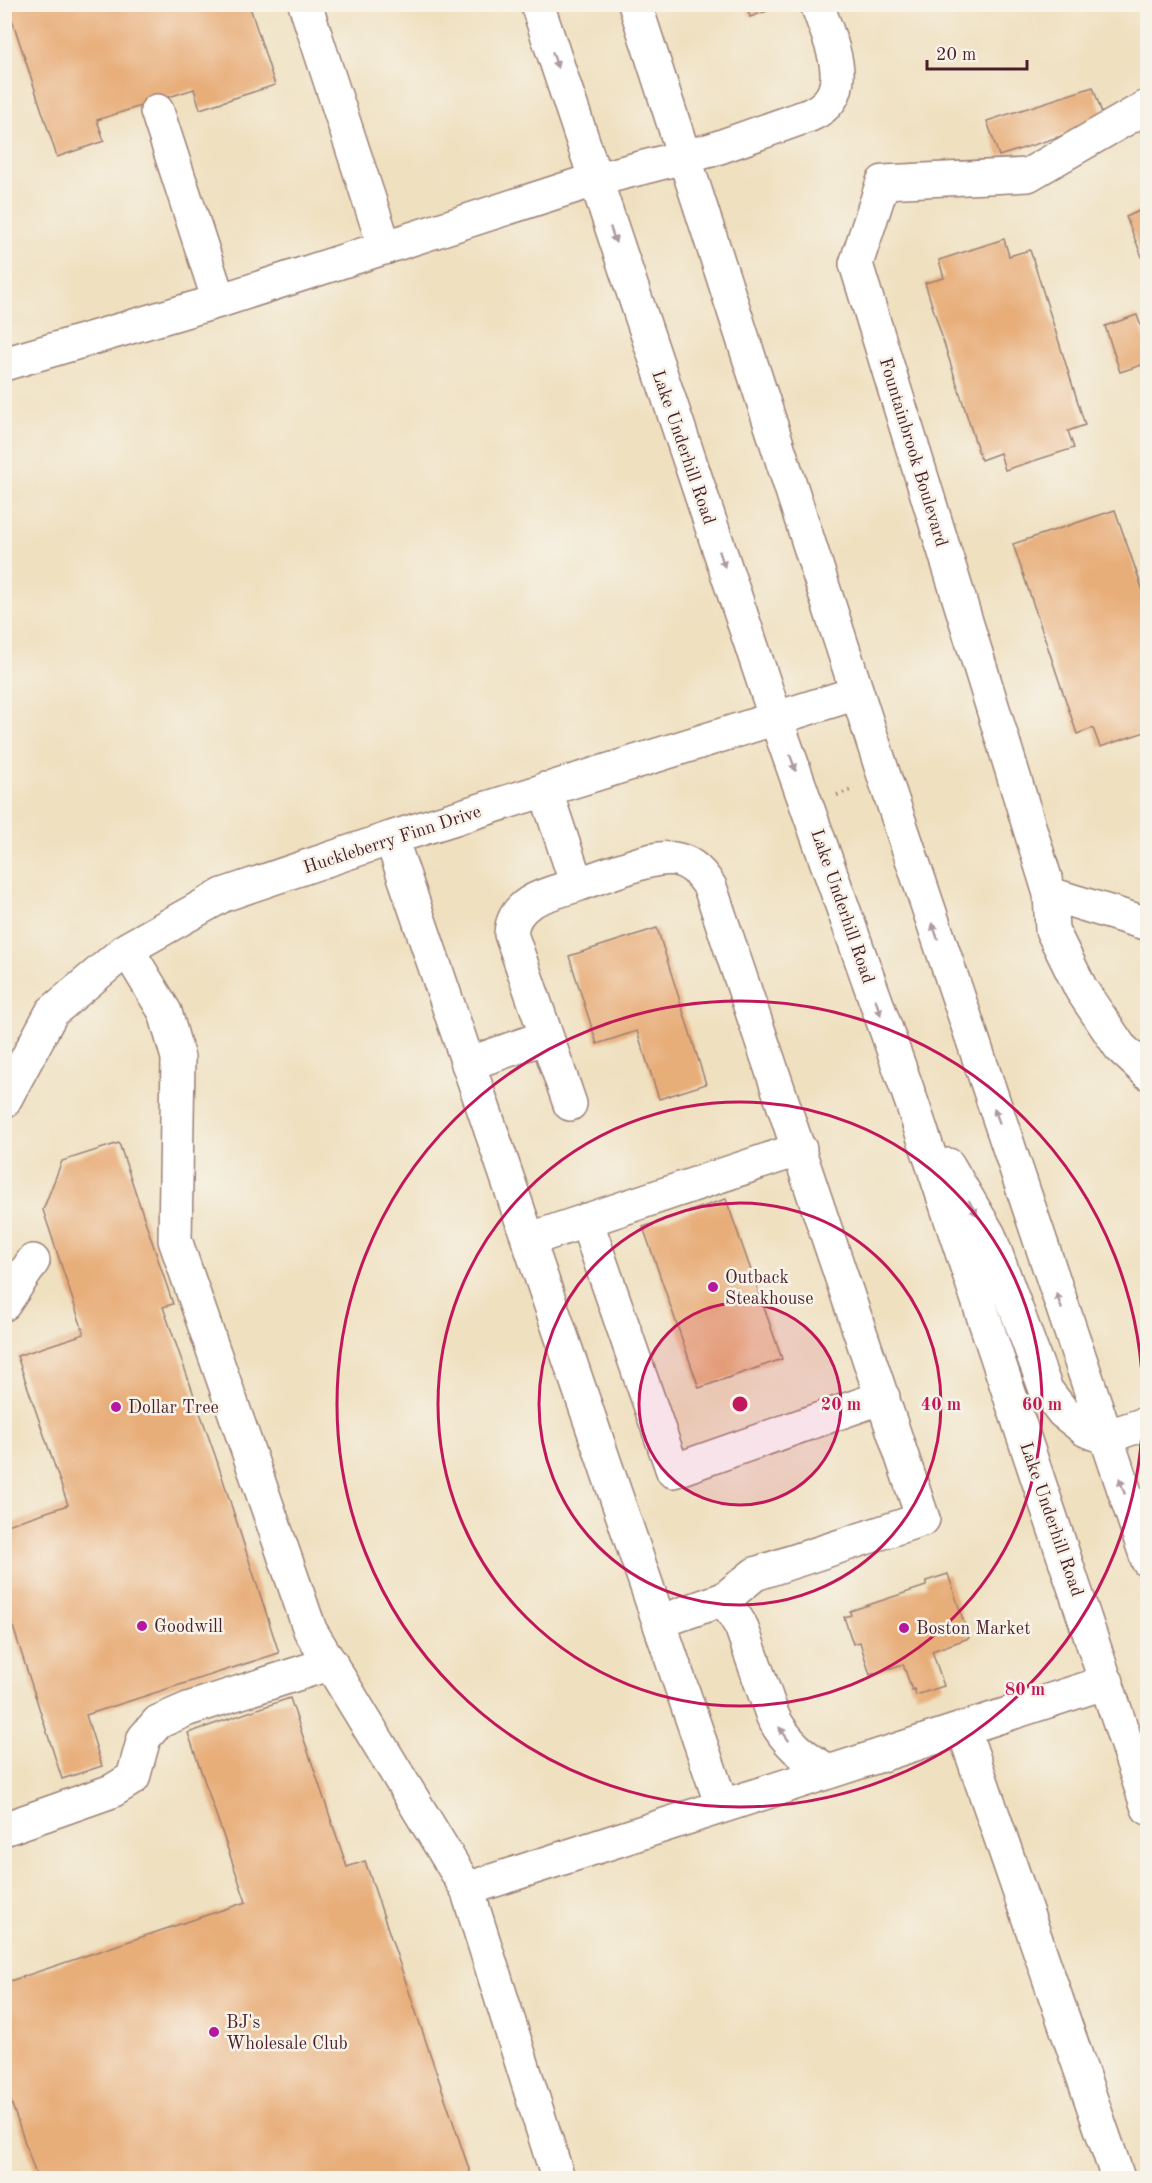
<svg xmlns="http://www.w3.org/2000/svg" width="1152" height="2183" font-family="'Old Standard TT',serif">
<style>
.building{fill:#e8ae7a}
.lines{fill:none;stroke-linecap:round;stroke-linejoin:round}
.minor-casing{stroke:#9c8076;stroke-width:36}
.path{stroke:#9c8076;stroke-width:4;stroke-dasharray:1.5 4.5;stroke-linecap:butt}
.minor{stroke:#fff;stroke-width:33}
.oneway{fill:#ae9aa0}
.ring{fill:none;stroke:#c2185b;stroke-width:3}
.poi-dot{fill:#b5179e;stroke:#f7f3e8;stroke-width:2}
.labels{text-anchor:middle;stroke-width:5;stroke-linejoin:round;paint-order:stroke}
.street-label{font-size:18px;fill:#4a1f2b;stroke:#f7f3e8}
.poi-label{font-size:18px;fill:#4a1f2b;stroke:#f7f3e8;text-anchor:start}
.centre{fill:#c2185b;stroke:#f7f3e8;stroke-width:3}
.ring-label{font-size:18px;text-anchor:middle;font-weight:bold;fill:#c2185b;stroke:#f7f3e8;stroke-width:5;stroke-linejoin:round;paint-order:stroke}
</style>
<rect width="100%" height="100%" fill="#f7f3e8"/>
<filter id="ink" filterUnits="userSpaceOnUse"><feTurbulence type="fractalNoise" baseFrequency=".0167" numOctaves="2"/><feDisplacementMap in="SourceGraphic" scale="12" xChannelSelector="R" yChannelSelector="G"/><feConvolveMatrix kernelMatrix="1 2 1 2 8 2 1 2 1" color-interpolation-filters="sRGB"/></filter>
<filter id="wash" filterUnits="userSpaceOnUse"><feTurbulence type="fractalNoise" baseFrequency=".008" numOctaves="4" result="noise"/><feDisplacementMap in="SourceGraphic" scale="24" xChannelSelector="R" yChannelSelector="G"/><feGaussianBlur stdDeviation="1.35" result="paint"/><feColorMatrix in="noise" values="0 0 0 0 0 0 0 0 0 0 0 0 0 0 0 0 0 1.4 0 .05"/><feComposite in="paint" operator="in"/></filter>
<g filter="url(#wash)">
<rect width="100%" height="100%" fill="#efe0c0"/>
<g id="blocks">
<!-- building -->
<path class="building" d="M7,4H249L275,85L200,109L194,89L97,120L104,141L57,157Z
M746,4H785V5L750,17Z
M1093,87L1105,122L999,156L987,121Z
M1148,207V269H1147L1126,217Z
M1004,239L1009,256L1030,250L1085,425L1068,431L1074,448L1005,470L1000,453L981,460L925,283L944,278L939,260Z
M1137,315L1148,347V363L1120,372L1105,326Z
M1115,510L1148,605V731L1100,747L1093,728L1077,734L1013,544Z
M657,928L706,1084L659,1099L637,1031L597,1044L569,956Z
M119,1143L173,1304L163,1307L216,1458L279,1653L86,1715L102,1766L62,1779L4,1599V1526L68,1505L17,1356L84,1334L43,1210L62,1161Z
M726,1199L782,1359L699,1388L643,1227Z
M948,1574L969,1638L932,1651L944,1686L916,1695L914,1689L912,1690L903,1664L870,1675L860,1642L853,1644L844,1617L851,1615L850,1611L926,1586V1581Z
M290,1698L347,1867L365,1861L472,2178H37L4,2081V1983L246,1902L188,1733Z"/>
</g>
</g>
<g filter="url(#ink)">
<use href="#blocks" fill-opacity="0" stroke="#9c8076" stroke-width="1.5"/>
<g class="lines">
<!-- minor casing -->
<g class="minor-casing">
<path id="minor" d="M305,4L385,248
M537,4L776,719L912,1103L1148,1808
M635,4L885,779L1148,1561
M1148,106L1028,175L883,182L856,264L1050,894L1052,930L1081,989L1120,1047L1148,1073
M157,111L219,301
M4,364L219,301L594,180L711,150L810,115C859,93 829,41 817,4
M545,789L577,885C593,879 610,873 626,868C662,855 688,850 710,887L923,1519L755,1574L724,1599L659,1622
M391,838L722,1806
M1050,894L1148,924
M127,949L165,1012L178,1058L175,1240L310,1630L467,1889L558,2178
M468,1064L546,1037
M4,1101L52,1012L127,949L223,895L391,838L857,693
M570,1104L511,934C513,899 550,894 577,885
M948,1165L989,1235L1046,1390L1063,1412L1086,1430L1105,1437L1148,1423
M586,1220L673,1471L883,1397
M528,1240L800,1149
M4,1304L33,1261
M724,1599L741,1626L773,1717C787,1744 803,1756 828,1771
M963,1728L1118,2178
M4,1829L112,1791L133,1778L144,1738L158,1722L188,1709L331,1663
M467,1889L1107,1682"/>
</g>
<!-- path -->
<path class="path" d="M837,795L851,790"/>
<!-- minor -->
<use href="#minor" class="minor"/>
</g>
<!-- one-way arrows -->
<defs><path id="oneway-solid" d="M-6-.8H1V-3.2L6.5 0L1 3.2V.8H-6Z" transform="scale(1.5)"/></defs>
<g class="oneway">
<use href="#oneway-solid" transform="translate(555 60) rotate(72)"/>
<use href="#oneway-solid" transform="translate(613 235) rotate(71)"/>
<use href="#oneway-solid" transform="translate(722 559) rotate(71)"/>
<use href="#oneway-solid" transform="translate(793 763) rotate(70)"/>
<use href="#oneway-solid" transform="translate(935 931) rotate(-109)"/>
<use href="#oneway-solid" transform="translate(878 1007) rotate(71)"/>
<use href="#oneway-solid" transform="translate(997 1116) rotate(-109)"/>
<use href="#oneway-solid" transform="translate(973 1208) rotate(60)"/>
<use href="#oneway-solid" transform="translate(1059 1301) rotate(-109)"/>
<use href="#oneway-solid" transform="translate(1122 1486) rotate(-109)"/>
<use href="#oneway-solid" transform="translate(784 1734) rotate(-126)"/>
</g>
</g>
<!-- distance rings -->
<circle cx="740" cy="1404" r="101" fill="#c2185b" fill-opacity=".12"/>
<g class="ring">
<circle cx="740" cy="1404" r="101"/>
<circle cx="740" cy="1404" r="201"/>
<circle cx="740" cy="1404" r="302"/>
<circle cx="740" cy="1404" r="403"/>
</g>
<!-- markers -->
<g class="poi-dot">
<circle cx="713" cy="1287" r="6"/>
<circle cx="116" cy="1407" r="6"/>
<circle cx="142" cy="1626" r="6"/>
<circle cx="904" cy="1628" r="6"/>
<circle cx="214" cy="2032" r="6"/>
</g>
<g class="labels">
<!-- street labels -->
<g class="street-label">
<text transform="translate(684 447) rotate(71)" y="6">Lake Underhill Road</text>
<text transform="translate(914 452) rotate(73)" y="6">Fountainbrook Boulevard</text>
<text transform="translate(392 839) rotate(-18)" y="6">Huckleberry Finn Drive</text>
<text transform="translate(843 906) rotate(71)" y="6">Lake Underhill Road</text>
<text transform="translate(1052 1519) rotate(71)" y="6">Lake Underhill Road</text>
</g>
<!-- poi labels -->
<g class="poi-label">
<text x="725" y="1283">Outback<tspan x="725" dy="21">Steakhouse</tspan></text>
<text x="128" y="1413">Dollar Tree</text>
<text x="154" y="1632">Goodwill</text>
<text x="916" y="1634">Boston Market</text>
<text x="226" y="2028">BJ's<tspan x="226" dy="21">Wholesale Club</tspan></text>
</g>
</g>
<circle cx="740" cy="1404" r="9" class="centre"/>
<g class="ring-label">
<text x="841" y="1410">20 m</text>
<text x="941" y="1410">40 m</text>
<text x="1042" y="1410">60 m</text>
<text x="1025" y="1695">80 m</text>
</g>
<!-- margin -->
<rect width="1152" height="2183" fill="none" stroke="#f7f3e8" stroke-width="24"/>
<!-- scale -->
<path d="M927 60v9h100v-9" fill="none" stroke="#4a1f2b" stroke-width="3"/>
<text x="936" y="60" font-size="18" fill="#4a1f2b" stroke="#f7f3e8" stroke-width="4.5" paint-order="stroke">20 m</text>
</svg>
